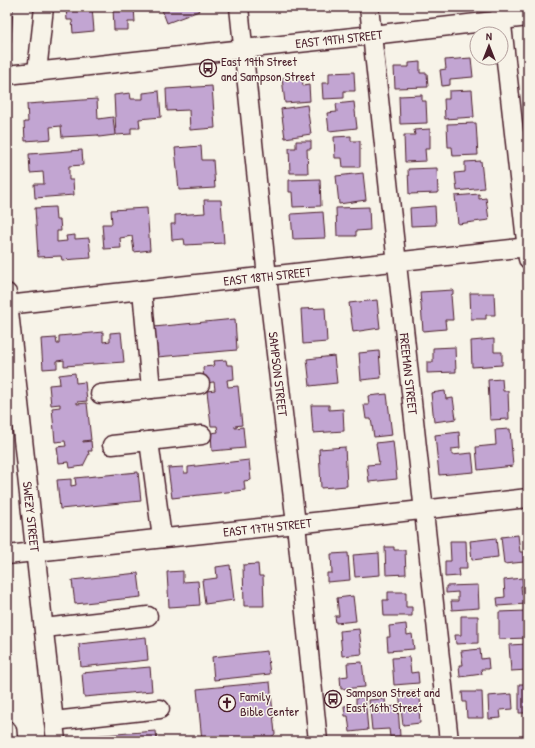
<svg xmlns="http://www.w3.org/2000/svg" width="535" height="748" font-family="'Patrick Hand',sans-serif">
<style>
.building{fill:#c2a5d2;stroke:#4a1f2b}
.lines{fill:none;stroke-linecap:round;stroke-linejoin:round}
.minor-casing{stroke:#4a1f2b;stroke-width:21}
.minor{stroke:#f7f3e8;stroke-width:18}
.labels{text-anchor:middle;stroke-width:3;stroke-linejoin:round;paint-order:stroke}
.street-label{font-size:13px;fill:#4a1f2b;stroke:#f7f3e8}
.poi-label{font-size:13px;fill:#4a1f2b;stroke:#f7f3e8;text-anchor:start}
</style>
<rect width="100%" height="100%" fill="#f7f3e8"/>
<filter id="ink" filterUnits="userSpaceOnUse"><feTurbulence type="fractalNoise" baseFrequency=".025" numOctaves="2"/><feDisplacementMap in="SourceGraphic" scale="8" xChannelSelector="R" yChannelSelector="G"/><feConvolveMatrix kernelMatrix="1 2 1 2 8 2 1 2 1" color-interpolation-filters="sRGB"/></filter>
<g filter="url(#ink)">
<!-- building -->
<path class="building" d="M7,7H13L11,42H7Z
M66,7H92L94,31L73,33L72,20H67Z
M113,7H134L135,22H128V30H114Z
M161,7H197L199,11L167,23Z
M311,7H344L345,8L311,10Z
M471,58L473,77L450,79V85L442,86L440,70L446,69L445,60Z
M420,62V73H427L428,87L395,88L394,67H409V63Z
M354,72L355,91H344V98L323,99L322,83H329V73Z
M302,76L303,86L309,85L310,101L285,103L282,78Z
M212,86L215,128L190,130L189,110L167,111L166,89Z
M472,90L474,117L445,119L444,99H449V91Z
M159,91L161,117L139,119L140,128H131V134L116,135L114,95L130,93L131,99H143V93Z
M422,95V101H426L427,123L400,124L399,96Z
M97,99L98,119L113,117L115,135L99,137L98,135L62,137L61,126L50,127L51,139L25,141L24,122H28L27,104Z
M354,102L357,128L329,131L327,113L337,112L336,104Z
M307,105L311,134L285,138L281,109Z
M476,123L478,155L453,156L452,147H448L447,124Z
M430,129V149H425L426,161L405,162L404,135H415L414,130Z
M351,136V141H360V167H343L342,158H335L334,137Z
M296,141H311V149H307L308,173H290L289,148H296Z
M201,146L202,160H213L215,188L179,190L175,148Z
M82,150L83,165L69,166V180H73L74,195L35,198L34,184H44L43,172L30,173L29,154Z
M481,161L484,188L457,191L455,173L465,172V162Z
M437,168L438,193L409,194L408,169Z
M363,173L366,200L339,204L336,176Z
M320,179L321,206L293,207L292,192H289V180Z
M479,194V199L486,198L489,220L458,224L455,196Z
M204,200H221L224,243L185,245L184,239L172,240L171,224H175V215L205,213Z
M435,206L436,225L411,226L410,208Z
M55,207L56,220H60L61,231H57V242L67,241L66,236L75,235V239L89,238L91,258L62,260L61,256L38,257L35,208Z
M369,207L370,230L356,231V236H337L336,208Z
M147,208L150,250L134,252L132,236L120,238L121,248L104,249L102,224H112L111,210Z
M323,212L325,238L293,239L291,214Z
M453,290V294L451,295L453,320H445L446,329L423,331L420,292Z
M470,293H494L495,315H486V319H471Z
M377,300L380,328L353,332L349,303Z
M325,308L327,342L303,344L301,309Z
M235,319L237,350L157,357L154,327Z
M103,332V342L110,341V333L121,332L124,362L64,366V360L57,361V368L43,369L41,339L56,338L57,344H59V336Z
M494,339V352H502V365L472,367L471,341Z
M455,347L456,372L427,373V362H433V348Z
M379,351L381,378L361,380L359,353Z
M334,356L337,383L310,386L307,359Z
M226,360L227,365H233L234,379L227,380L228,387L238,386L242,425L235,426V428L243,427L245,448L212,451L211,433L218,432L217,426H211L207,391L215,390L214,382L204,383L203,367L214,366L213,361Z
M75,373L76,383L85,382L87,401L77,402V404L87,403L91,440L83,441V442L91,441L92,451H88L89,454L83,466L70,468L69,462L59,463L57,447L66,446L65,441L55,442L52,408L60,407V404L51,405L49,385L60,384L59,375Z
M502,379L503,391H508L509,419L490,420L488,380Z
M445,391L446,399L453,398L456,419L434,422L431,393Z
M387,394L392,435L374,437L371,419H366L364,405H369L368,396Z
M311,405H329V410L343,409L344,431L313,433Z
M510,429L513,466L478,470L476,447L496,445L495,430Z
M459,432L460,448L452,449V455L472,453L474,472L439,475L435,435Z
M393,441L397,479L369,482L367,465L379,464L376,443Z
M345,447L347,486L321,488L319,449Z
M249,460L251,480L244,481L245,490L172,498L168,468L183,467L184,473H188V467Z
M138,472L141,501L60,509L57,480L71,479V486L76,485L75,478Z
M518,535L520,552H523L524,562L504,564L501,537Z
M496,538L498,557L472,560L470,541Z
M450,541H466L467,569H458L459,576L445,577V561H451Z
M385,547H394V550H405L406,574L386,575Z
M348,553L350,580L327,582V573H332L331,554Z
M379,553L380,575L355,577L353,555Z
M258,564L259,576H263L264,606H244L243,565Z
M230,565L234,600L205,604L202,580L217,578L216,567Z
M183,571V582L198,581L200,605L169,607L167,572Z
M138,573L141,597L75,604L72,580Z
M522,578L523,586H521L522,595L526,594L527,604L498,606L497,598L505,597L504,580Z
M478,585L479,608L452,610L451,601H458V592L446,593V586Z
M388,592H406V607H412V616H384L383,600H388Z
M353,596L356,621L336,623L335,616H339L337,598Z
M526,611V628H528V638L499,639V612Z
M461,616H478V643L456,644L455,635H461Z
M406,624L407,635L412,634L414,649L388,651L387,637H390L389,626Z
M359,629L362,654L342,656L340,631Z
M146,637L148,660L81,667L79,644Z
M528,644V670L511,671L509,645Z
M480,649L481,659L488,658L489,669H481L482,674L460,677L459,665H463L461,651Z
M267,651L270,674L214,680L212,657Z
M409,657L411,673L418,672L419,683L394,685L392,658Z
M362,662L365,687L341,689L340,677L348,676L347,663Z
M150,667L152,691L84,697L82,673Z
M270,682L275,734L267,741H202L197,689Z
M519,684H528V713H519Z
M419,691L421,707L419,708L420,723L403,725L399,693Z
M462,692H482L483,718H467L466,702H463Z
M512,694L513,709L500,710L501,718L489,719L488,696Z
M365,697L368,730L350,732L348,716H345L344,706L356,705V698Z
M385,699L386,707L398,706L400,736L390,737L389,729L372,730L369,700Z
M156,731L157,741H91L90,736Z"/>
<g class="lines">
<!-- minor casing -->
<g class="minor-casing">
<g id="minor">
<path id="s1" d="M239,7L267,277L296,524L318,741"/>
<path id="s2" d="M369,7L449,741"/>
<path d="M500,7L528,259"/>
<path d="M37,72L44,7"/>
<path id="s3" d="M7,75L372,35L528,17"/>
<path d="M142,290L151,389"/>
<path id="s4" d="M7,293L56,741"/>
<path id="s5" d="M7,305L528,247"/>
<path d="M100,394L200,384"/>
<path d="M149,441L202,435"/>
<path d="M112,445L149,441L162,538"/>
<path id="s6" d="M7,555L296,524L528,498"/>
<path d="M44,628L148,616"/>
<path d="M54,721L160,709"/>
<path d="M7,730L8,741"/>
</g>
</g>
<!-- minor -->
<use href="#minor" class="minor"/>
</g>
</g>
<!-- icons -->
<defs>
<g id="bus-ring" transform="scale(0.9)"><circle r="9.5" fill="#f7f3e8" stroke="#4a1f2b" stroke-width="1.5"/><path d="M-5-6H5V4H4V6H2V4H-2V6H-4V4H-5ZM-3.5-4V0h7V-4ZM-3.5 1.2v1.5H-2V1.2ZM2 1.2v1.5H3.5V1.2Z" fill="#4a1f2b"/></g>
<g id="church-ring" transform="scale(0.9)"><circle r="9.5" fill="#f7f3e8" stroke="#4a1f2b" stroke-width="1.5"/><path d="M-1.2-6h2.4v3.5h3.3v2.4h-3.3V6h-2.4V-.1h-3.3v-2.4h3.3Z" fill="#4a1f2b"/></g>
</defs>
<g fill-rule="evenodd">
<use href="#bus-ring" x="208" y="68"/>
<use href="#bus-ring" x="333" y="699"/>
<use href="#church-ring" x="227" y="703"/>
</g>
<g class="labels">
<!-- street labels -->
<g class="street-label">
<text dy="5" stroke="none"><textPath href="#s3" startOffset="334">EAST 19TH STREET</textPath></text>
<text dy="5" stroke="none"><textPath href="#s5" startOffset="262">EAST 18TH STREET</textPath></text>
<text dy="5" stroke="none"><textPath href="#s1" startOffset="369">SAMPSON STREET</textPath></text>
<text dy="5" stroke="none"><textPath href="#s2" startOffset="369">FREEMAN STREET</textPath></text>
<text dy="5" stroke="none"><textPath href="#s4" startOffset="225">SWEZY STREET</textPath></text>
<text dy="5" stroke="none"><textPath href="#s6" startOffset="262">EAST 17TH STREET</textPath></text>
</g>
<!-- poi labels -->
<g class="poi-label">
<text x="221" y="66">East 19th Street<tspan x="221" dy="15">and Sampson Street</tspan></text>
<text x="346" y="697">Sampson Street and<tspan x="346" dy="15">East 16th Street</tspan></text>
<text x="240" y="701">Family<tspan x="240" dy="15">Bible Center</tspan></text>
</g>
</g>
<!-- margin -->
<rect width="535" height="748" fill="none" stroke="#f7f3e8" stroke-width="24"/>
<rect x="12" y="12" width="511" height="724" fill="none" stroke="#4a1f2b" stroke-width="1.5" filter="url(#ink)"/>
<!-- north arrow -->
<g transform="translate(489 46)"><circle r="19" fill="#f7f3e8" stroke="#b29e9c"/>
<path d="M0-3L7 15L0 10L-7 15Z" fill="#4a1f2b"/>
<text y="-6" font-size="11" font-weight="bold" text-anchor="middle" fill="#4a1f2b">N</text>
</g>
</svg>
